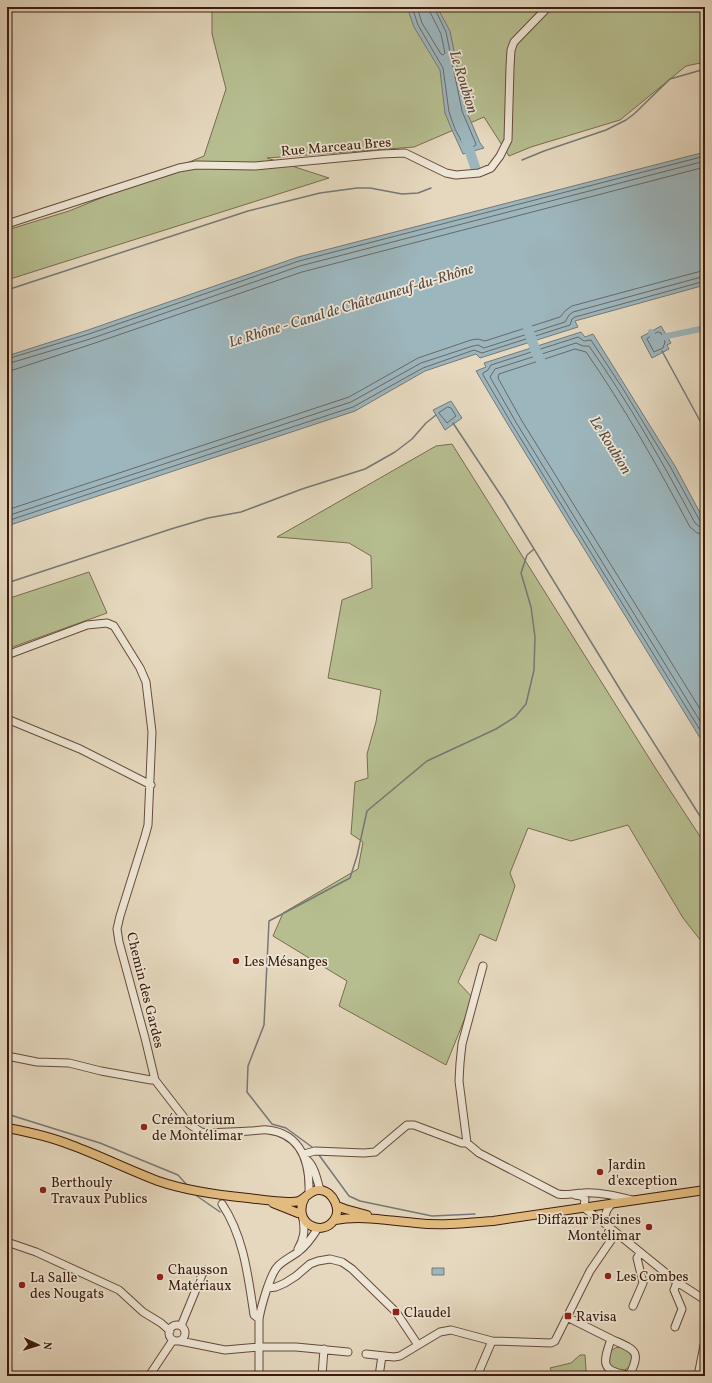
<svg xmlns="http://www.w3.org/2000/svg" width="712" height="1383" font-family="Vollkorn,serif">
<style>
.green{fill:#b6be90;stroke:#7a6c4f}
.water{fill:#9cb6bd;stroke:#767877}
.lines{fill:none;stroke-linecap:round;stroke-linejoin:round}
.shore{stroke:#6c6866;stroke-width:1}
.stream{stroke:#767877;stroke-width:1.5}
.canal{stroke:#9cb6bd;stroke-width:6}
.river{stroke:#9cb6bd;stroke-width:10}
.minor-casing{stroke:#674a3a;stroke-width:9}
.major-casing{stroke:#3d1b0e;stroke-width:10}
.minor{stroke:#eee6d5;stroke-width:7}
.major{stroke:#e2bc7f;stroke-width:8}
.poi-dot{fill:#8f2418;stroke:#eee6d5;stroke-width:1.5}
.labels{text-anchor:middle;stroke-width:3.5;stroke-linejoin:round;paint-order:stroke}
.street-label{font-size:14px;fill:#3d1b0e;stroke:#eee6d5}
.poi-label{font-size:14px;fill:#3d1b0e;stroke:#eee6d5;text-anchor:start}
.water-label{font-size:15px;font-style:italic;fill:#5a4a43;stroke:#eee6d5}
</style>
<rect width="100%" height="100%" fill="#e5d8be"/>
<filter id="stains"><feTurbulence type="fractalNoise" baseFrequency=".005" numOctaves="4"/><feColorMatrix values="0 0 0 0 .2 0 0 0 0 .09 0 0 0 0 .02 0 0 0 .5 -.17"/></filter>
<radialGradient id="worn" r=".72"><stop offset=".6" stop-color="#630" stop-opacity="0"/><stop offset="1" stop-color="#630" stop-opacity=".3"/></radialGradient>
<!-- green -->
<path class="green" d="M212,7H705V62L686,66L620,120L531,147L509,156L484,117L414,147L267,158L329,178L7,280V230L69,211L204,156L226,89L212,34Z
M452,444L656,769L705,844V946L683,918L628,825L571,841L528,828L510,873L515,886L496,941L480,934L458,982L473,998L446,1065L339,1006L347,981L273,936L283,913L358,869L363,842L351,834L355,782L368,778L367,754L376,722L381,690L328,678L342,600L372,588L371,556L349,543L277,537L436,446Z
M89,572L107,613L7,649V599Z
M608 1359a12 12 0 1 1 24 0a12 12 0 1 1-24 0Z
M580,1355H585L586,1370L588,1376H554L550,1368L571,1363Z"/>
<!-- water -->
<path class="water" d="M407,7H437L450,31L466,110L480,143L484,148L463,154L452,130L445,113L440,70L414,27Z
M705,152V285L575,321L578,327L480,358L476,354L425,371L355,411L7,526V356L88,330L298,257Z
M661,326L671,343L667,345L669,349L652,358L641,337Z
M581,332L585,337L593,334L626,387L675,466L705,522V746L510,428L476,371L486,367L484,363Z
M451,401L462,418L445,430L433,410Z
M432,1268H444V1275H432Z"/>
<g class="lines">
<!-- shore -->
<path class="shore" d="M412,7L418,25L443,68L449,112L455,129L465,148L475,146L476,144L462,111L446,32L434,7
M417,7L422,23L441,54L443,55L445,53L441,34L430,12L429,7
M658,332L661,333L665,342L663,348L654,352L647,339Z
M7,359L89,334L299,261L705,156
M7,364L90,339L300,266L705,161
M7,370H13L92,344L302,272L705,167
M448,407L451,408L456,416L447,423L439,413Z
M7,510L349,397L418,358L471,340L478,339L485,341L560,317L566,310L572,306L705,270
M7,516L351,402L421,363L473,346L478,345L484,348L565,322L569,315L573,312L705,276
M7,521L353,407L423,368L474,350L482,353L570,325L572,319L575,317L705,281
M705,523L700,521L671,468L623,389L591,340L584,341L578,337L491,365L488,370L483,373V375L513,426L705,738
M705,528L700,527L695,523C663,463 629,403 589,346H583L576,343L495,369L490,377L517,424L705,729
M705,534L697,533L690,527C658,467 625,408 586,352L575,349L499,374L498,378L522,421L705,717"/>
<!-- stream -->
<path class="stream" d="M522,160L544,151L606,130L626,120L634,114L670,79L705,69
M7,290L248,211L320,193L357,188H370L402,194L418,193L431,188
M662,351L705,430
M453,423L504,500L626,699L705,824
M7,583L171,529L208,518L241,512L302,489L365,469L395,452L412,439L426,423L436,415
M7,1114L100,1143L178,1175L187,1185
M312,1147L286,1128L272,1124L247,1092L248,1066L264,1025L269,921L350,878L357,856L367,811L427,761L496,729L515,717L526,704L534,670L535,637L531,607L521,573L527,555L534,549
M319,1155L349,1196L360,1201L432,1216L475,1214
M197,1196L220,1212"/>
<!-- canal -->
<path class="canal" d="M651,332L655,341L667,336L705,328"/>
<!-- river -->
<path class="river" d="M466,140L475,167
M528,329L536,352L540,359"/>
<!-- minor casing -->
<g class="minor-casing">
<path id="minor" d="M7,224L179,168L196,165L255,166L381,154L405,153L446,173L456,175L479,173L491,168L500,156L508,140L510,67L511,50L514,42L548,7
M7,655L87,625L107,623L114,626L140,668L146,682L152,732L148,825L145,836L120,916L117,929L119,942L145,1038L155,1080L189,1124L201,1132L209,1133C223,1132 236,1132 250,1131C256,1131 262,1129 268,1130C302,1134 310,1164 309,1193
M7,719L80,749L151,785
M7,1056L37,1062L69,1063L101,1071L151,1080H155
M467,1143L459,1081L460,1063L462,1044L483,966
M304,1154L315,1151L364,1153L375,1152L407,1125H414L462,1143H467L479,1153L558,1194C567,1196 574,1193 583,1193C600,1192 616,1196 632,1200
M307,1160C315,1167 317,1180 320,1190
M575,1195L581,1196L585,1199L584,1208L603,1222L677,1282L705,1300
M222,1204C244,1237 248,1276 254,1315L259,1319
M603,1222L607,1210L612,1203
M7,1242L36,1252L119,1290L143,1312L161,1323L170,1331
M298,1249C304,1239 305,1231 303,1219
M268,1288L276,1287L285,1283L296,1276L310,1264L318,1261L330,1259L342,1262L352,1269L396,1312L418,1345
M633,1306L643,1283L637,1258L640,1253
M567,1317L611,1339
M169 1333a8 8 0 1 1 16 0a8 8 0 1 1-16 0Z
M181,1326L204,1270
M675,1327L682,1309L674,1290L677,1282
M180,1341L225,1350L259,1347H296L348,1352
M366,1354L394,1357L400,1356L440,1332L451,1330L492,1341L551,1343L555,1341L590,1271L616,1233
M149,1376L173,1340
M259,1376V1319C261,1307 270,1274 278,1266C284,1260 291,1257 298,1252C306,1246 313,1236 318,1228
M322,1376L324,1349
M379,1376L382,1356
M477,1376L492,1341
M629,1376C642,1350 635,1350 611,1339C603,1363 600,1371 629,1375
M698,1376L705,1340"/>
</g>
<!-- major casing -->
<g class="major-casing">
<path id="major" d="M7,1128C29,1132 51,1137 71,1145C101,1156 129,1170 158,1181C187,1191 217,1195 248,1198C257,1199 291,1204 299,1201C306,1198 311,1189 320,1190C333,1191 342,1210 334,1220C322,1238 291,1223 305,1197
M273,1203L298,1213H301
M337,1206L345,1209L367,1215
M335,1220C362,1215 389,1221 416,1223C442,1226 468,1223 493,1221L705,1190"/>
</g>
<!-- minor -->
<use href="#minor" class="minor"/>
<!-- major -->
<use href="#major" class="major"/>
</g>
<!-- markers -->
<g class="poi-dot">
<circle cx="236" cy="961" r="4"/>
<circle cx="144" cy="1127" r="4"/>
<circle cx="600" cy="1172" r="4"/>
<circle cx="43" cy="1190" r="4"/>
<circle cx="649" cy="1227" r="4"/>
<circle cx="608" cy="1276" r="4"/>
<circle cx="160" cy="1277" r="4"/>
<circle cx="22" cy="1285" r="4"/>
<rect x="392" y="1308" width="8" height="8" rx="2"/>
<rect x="564" y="1312" width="8" height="8" rx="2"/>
</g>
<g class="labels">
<!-- street labels -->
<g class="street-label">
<text transform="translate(336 146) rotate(-5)" y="5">Rue Marceau Bres</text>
<text transform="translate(146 990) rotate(76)" y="5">Chemin des Gardes</text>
</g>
<!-- poi labels -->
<g class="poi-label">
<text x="244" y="966">Les Mésanges</text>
<text x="152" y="1124">Crématorium<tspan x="152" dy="16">de Montélimar</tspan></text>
<text x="608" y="1169">Jardin<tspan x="608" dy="16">d'exception</tspan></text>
<text x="51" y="1187">Berthouly<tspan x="51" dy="16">Travaux Publics</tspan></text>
<text x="641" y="1224" text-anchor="end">Diffazur Piscines<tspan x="641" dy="16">Montélimar</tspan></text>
<text x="168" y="1274">Chausson<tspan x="168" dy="16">Matériaux</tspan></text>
<text x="616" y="1281">Les Combes</text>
<text x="30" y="1282">La Salle<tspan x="30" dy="16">des Nougats</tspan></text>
<text x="404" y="1317">Claudel</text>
<text x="576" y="1321">Ravisa</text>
</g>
<!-- water labels -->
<g class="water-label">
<text transform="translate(464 82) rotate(73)" y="5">Le Roubion</text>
<text transform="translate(351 305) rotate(-17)" y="5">Le Rhône - Canal de Châteauneuf-du-Rhône</text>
<text transform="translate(611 445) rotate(58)" y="5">Le Roubion</text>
</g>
</g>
<!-- margin -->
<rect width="712" height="1383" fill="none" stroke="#e5d8be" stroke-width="24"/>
<rect x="8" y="8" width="696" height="1367" fill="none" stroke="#3d1b0e" stroke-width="2"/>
<rect x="12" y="12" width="688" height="1359" fill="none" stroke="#3d1b0e"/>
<!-- north arrow -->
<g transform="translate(38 1345) rotate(94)" stroke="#eee6d5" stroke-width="3" paint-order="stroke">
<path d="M0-3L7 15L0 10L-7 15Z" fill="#3d1b0e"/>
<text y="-6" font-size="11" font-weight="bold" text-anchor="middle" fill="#3d1b0e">N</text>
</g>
<rect width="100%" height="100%" filter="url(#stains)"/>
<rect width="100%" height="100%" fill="url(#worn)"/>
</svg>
